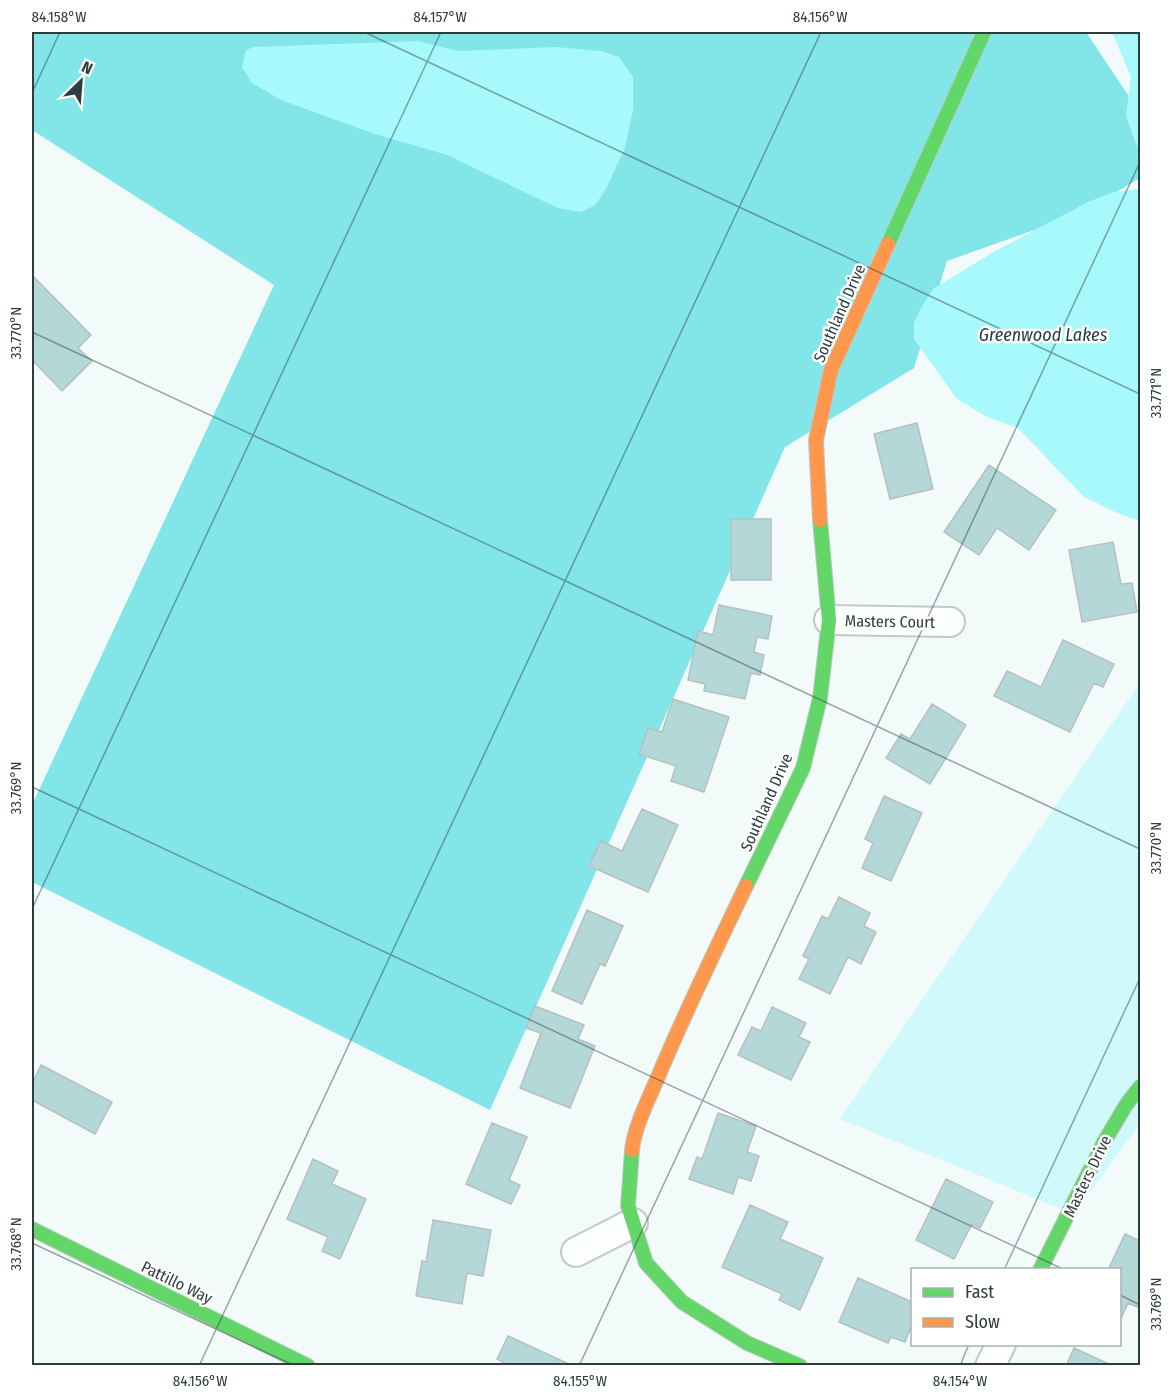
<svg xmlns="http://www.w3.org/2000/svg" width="1172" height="1397" font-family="'Fira Sans Condensed',sans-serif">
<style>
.green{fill:#cff9fb}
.forest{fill:#82e5e7}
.water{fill:#a8f9fb}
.building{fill:#b4d7d7;stroke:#b6c0c0;stroke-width:1.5}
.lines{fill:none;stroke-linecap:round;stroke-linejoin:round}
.street-casing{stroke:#bfcaca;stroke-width:32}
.fast-casing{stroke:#bfcaca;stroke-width:16}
.slow-casing{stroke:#bfcaca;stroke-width:16}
.street{stroke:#fdfefe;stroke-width:28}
.fast{stroke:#63d668;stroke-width:14}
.slow{stroke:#ff974d;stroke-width:14}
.ticks{fill:none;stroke:#2d3c3c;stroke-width:1.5;stroke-opacity:0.45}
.labels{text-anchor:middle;stroke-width:5;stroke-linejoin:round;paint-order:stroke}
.street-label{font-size:16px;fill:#2d3c3c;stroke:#fff}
.water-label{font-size:18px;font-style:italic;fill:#233d3e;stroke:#fff}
.neatline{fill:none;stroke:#2d3c3c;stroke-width:2}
.ticks-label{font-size:15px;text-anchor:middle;fill:#2d3c3c}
</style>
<rect width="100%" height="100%" fill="#f2fafa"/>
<!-- green -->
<path class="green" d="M1140,683V1124L1074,1214L840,1119Z"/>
<!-- forest -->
<path class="forest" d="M32,32H1086L1132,101L1140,111V178L1079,214L947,261L914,368L785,447L490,1110L32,882V805L274,285L32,130Z"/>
<!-- water -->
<path class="water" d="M1112,32H1140V150L1135,142L1126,116L1131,77Z
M418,41L458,51L556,47L602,51L619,57L633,77V110L625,148L605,191L595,205L581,212L558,208L447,155L372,133L281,100L252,83L242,67L246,50L254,47Z
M1140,189V521L1117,513L1083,496L1018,428L987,417L957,399L914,339V323L921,308L933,289L997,250L1088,202L1114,192Z"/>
<!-- building -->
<path class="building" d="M32,275L91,335L78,348L92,361L62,391L32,360V340L36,336L32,331Z
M917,423L933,489L890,499L874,434Z
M989,465L1056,510L1029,550L997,528L979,555L944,532Z
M731,519H771V580H731Z
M1113,542L1121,584L1132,583L1137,612L1082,622L1069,550Z
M719,605L772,616L768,639L757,637L754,652L764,655L760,675L751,673L745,699L704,691L705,684L688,680L698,631L713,635Z
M1063,640L1114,664L1103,687L1094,683L1070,732L994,696L1007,671L1041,687Z
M673,699L729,717L704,792L671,781L676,766L639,754L648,728L662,732Z
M932,704L966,725L930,784L886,758L901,734L910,739Z
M884,796L922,813L891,881L862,868L873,843L865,839Z
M642,809L678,825L648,892L589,866L601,841L622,851Z
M839,897L870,913L864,926L876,932L861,964L848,957L830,994L799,979L809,959L803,956L822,916L828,919Z
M587,910L623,926L605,966L600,964L582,1004L552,991Z
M535,1006L584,1025L578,1039L595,1046L570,1108L520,1088L541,1033L526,1028Z
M772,1007L806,1023L799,1037L810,1042L791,1080L738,1055L752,1027L761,1031Z
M41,1065L112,1102L95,1134L32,1100V1084Z
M718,1113L756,1126L747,1152L759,1156L751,1181L738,1177L733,1194L689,1179L697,1157L702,1159Z
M492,1123L527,1137L509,1180L520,1185L511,1204L466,1184Z
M313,1159L338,1171L332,1184L366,1199L340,1259L322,1251L328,1237L287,1219Z
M946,1179L993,1202L980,1228L972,1224L954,1259L916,1240Z
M750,1205L788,1222L780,1239L823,1258L800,1310L779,1300L782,1294L722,1267Z
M433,1220L491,1230L483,1276L467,1273L462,1304L416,1296L422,1261L426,1262Z
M1125,1234L1140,1241V1308L1128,1303L1120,1321V1270H1108Z
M858,1278L912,1302V1324L905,1342L891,1337L888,1343L839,1322Z
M508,1336L571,1365L570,1366H510L497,1359Z
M1074,1348L1111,1365V1366H1066Z"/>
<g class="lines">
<!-- street casing -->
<g class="street-casing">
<path id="street" d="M829,620L950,622
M576,1252L633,1223
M990,1366L1001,1344"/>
</g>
<!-- fast casing -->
<g class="fast-casing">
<path id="fast" d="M888,244L984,32
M746,886L803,768L820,698L829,620L820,520
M632,1150L628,1206L646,1263L682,1302L747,1343L800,1366
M32,1229L308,1366
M1040,1270L1104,1142L1126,1105L1140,1087"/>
</g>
<!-- slow casing -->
<g class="slow-casing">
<path id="slow" d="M820,520L816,440L831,370L888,244
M632,1150C634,1128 649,1098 658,1077C685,1012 716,949 746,886"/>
</g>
<!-- street -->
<use href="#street" class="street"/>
<!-- fast -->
<use href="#fast" class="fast"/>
<!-- slow -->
<use href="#slow" class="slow"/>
</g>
<!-- ticks -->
<path class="ticks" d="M364,32L1140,394M32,93L60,32M32,332L1140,849M32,787L1065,1270M32,909L441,32M32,1243L295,1366M1004,1270L1140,978M1120,1295L1140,1305M199,1366L821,32M579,1366L1140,162M960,1366L969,1344"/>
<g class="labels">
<!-- street labels -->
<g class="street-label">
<text transform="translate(839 313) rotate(-66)" y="6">Southland Drive</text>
<text transform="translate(890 621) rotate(1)" y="6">Masters Court</text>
<text transform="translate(766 802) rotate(-66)" y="6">Southland Drive</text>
<text transform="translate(1087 1176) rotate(-64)" y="6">Masters Drive</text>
<text transform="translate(177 1282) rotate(26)" y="6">Pattillo Way</text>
</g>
<!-- water labels -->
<g class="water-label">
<text x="1043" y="341">Greenwood Lakes</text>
</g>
</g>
<!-- border -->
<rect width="1172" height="1397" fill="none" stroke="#ffffff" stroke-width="66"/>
<!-- legend -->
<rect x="911" y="1268" width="210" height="78" fill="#ffffff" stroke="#abb1b1" stroke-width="1.5"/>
<rect x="923" y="1288" width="30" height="9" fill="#63d668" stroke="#abb1b1" stroke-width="1.5"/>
<text x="965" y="1298" font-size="18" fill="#2d3c3c">Fast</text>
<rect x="923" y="1318" width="30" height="9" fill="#ff974d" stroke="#abb1b1" stroke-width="1.5"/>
<text x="965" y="1328" font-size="18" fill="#2d3c3c">Slow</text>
<!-- north arrow -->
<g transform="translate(81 81) rotate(25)" stroke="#ffffff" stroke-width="4.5" paint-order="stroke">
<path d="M0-4.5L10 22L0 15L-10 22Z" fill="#2d3c3c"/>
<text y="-9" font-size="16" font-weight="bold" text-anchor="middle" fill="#2d3c3c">N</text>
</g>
<rect x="33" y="33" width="1106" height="1331" class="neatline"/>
<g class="ticks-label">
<text x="59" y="22">84.158°W</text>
<text x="440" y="22">84.157°W</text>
<text x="820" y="22">84.156°W</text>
<text transform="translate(16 333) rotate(-90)" y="5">33.770°N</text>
<text transform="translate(1156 393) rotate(-90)" y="5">33.771°N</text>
<text transform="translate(16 788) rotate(-90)" y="5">33.769°N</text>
<text transform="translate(1156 848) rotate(-90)" y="5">33.770°N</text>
<text transform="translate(16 1244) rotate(-90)" y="5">33.768°N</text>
<text transform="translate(1156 1304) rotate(-90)" y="5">33.769°N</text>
<text x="200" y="1386">84.156°W</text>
<text x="580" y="1386">84.155°W</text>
<text x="960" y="1386">84.154°W</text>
</g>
</svg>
